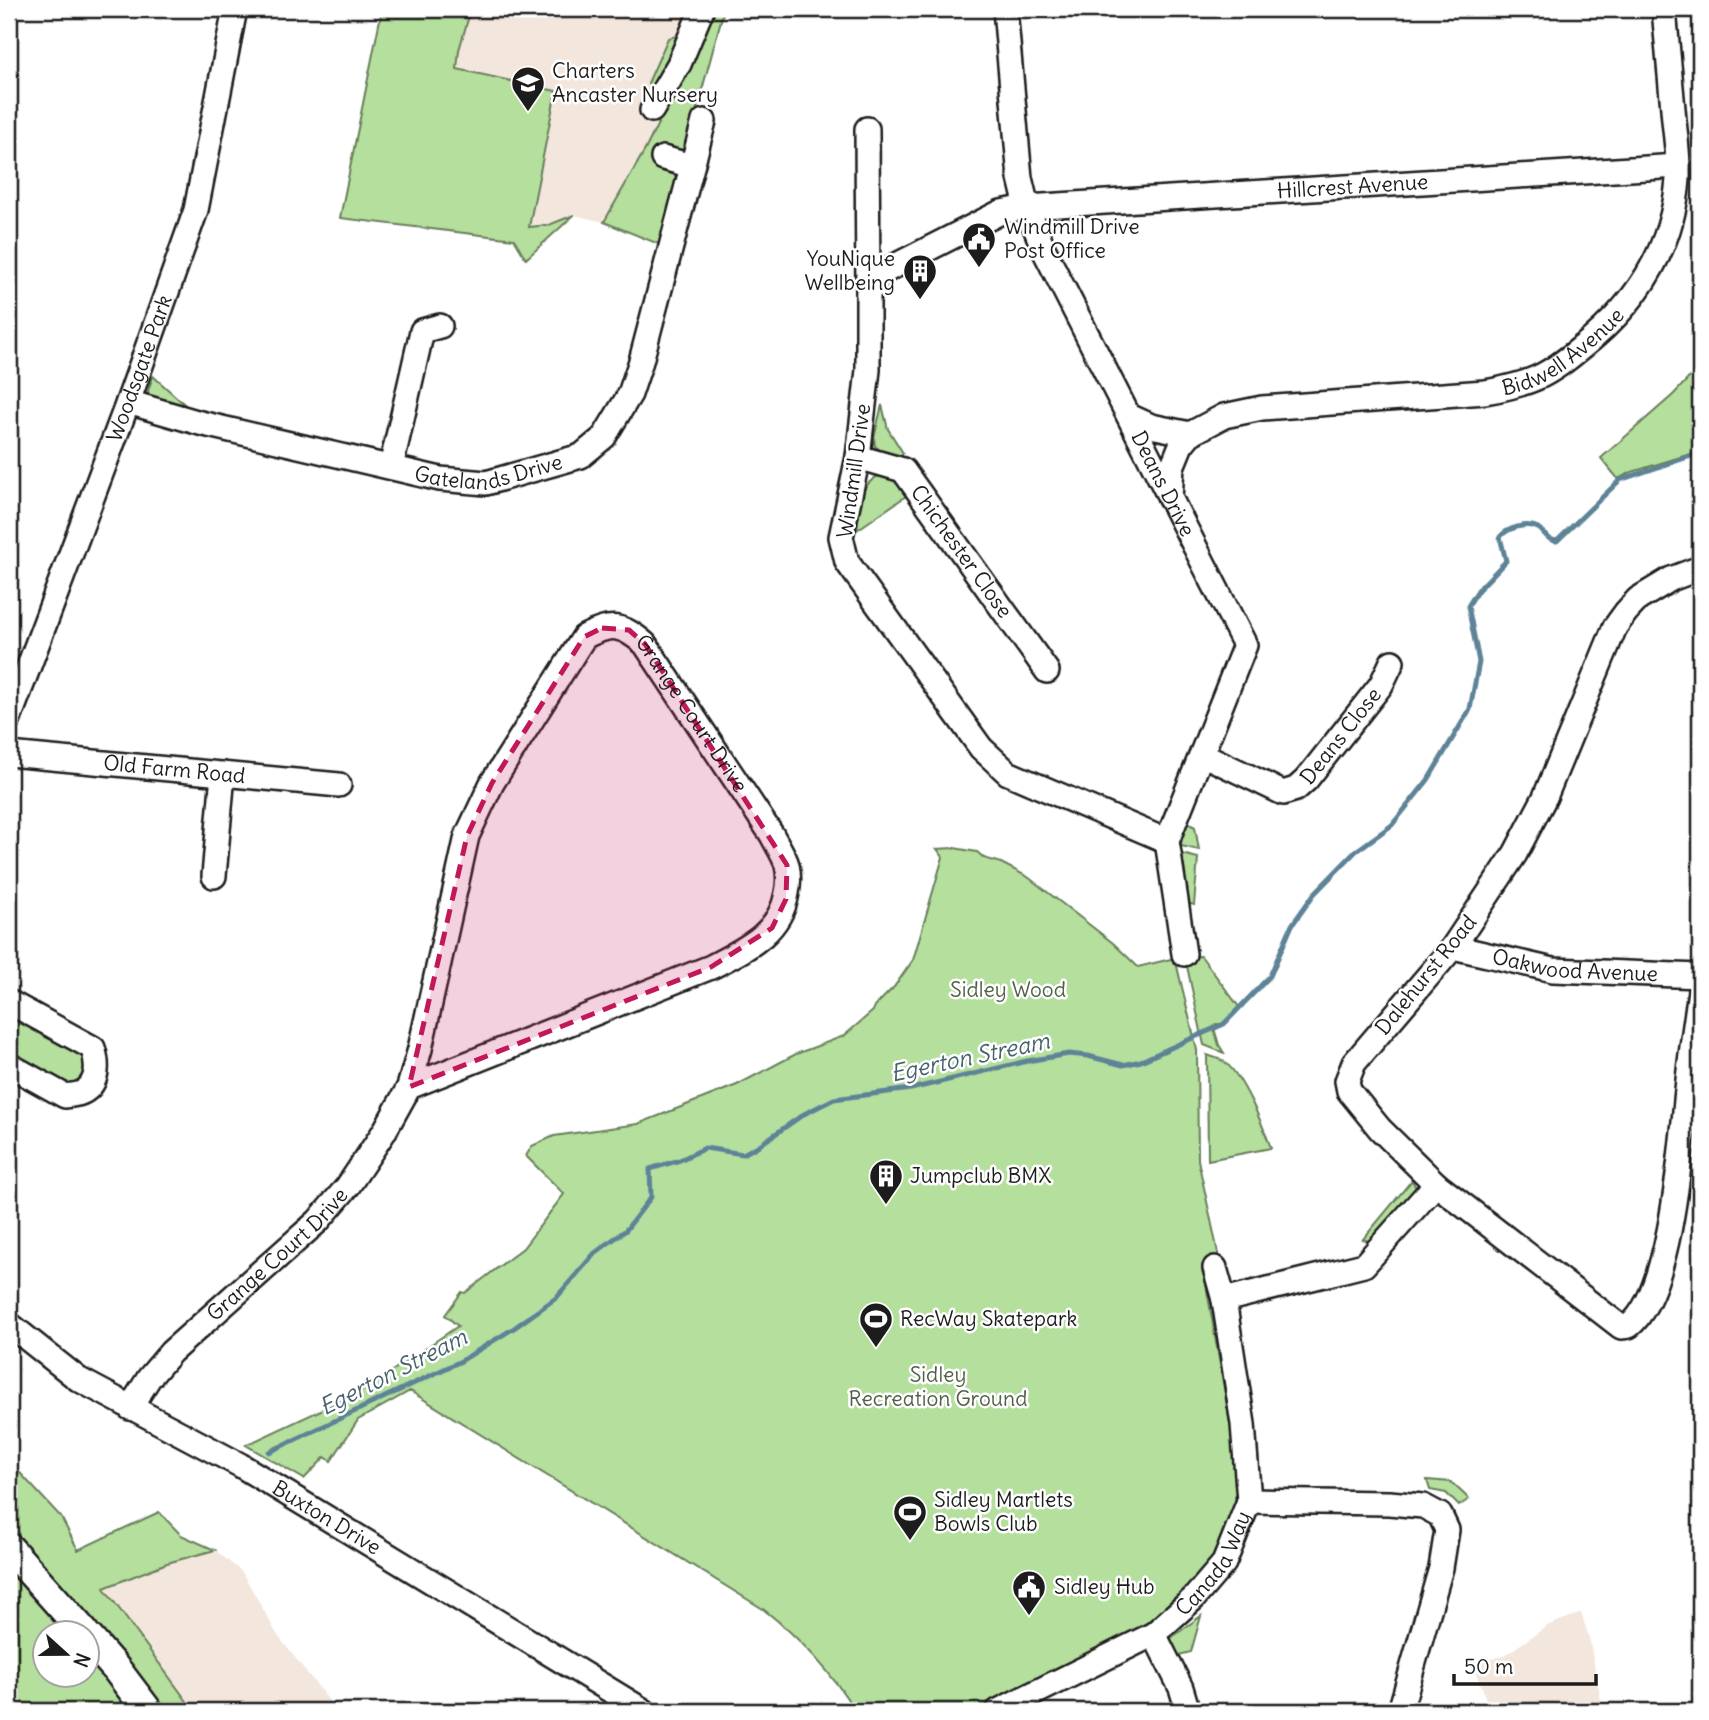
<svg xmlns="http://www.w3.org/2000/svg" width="1709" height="1720" font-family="Delius,sans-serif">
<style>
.built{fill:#f3e6dc}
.green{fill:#b5df9d;stroke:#687e5c;stroke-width:2}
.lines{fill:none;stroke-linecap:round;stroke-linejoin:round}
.stream{stroke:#5d8397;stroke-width:5}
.minor-casing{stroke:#1c1c1c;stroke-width:28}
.major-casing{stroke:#1c1c1c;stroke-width:33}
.minor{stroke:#fff;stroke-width:23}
.major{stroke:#fff;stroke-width:28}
.marked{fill:#c2185b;fill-opacity:0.2;stroke:#c2185b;stroke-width:5;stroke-dasharray:14 9;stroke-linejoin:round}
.labels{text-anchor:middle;stroke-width:5;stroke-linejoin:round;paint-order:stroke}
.poi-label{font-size:21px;fill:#1c1c1c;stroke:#fff;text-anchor:start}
.street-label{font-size:21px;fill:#1c1c1c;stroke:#fff}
.park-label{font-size:21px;fill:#526049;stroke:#fff}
.water-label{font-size:23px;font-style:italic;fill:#47616e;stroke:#fff}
</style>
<rect width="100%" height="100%" fill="#fff"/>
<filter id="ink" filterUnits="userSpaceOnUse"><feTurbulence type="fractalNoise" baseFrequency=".0143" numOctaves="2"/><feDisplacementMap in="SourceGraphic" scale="14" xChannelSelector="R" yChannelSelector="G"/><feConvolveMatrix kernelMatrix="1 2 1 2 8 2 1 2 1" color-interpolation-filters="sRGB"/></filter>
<g filter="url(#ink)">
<!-- built -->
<path class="built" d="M382,9H631L668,19L672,9H724L680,151L660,149L661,245L604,222L574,215L526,259L514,239L340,218Z
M215,1550L242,1572L278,1636L337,1711H194L104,1588L167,1563Z
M1581,1613L1589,1637L1603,1711H1488L1484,1692L1473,1667L1474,1660L1479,1662L1504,1656L1547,1626Z"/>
<!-- green -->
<path class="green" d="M382,9H471L459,50L457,69L556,91L529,227L549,225L574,215L526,259L514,239L340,218Z
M711,9H724L686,149L680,151L660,149L679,177L661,245L604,222L646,148L704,30Z
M685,34L654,95L648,83L668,38Z
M1700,366V451L1632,472L1618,479L1601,458L1673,395Z
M153,376L192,411L150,399L148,391Z
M882,405L888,429L903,453L901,456L881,451L875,446L874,438Z
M878,476L891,478L909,494L857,530C860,508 857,487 878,476Z
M1184,821L1195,827L1199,850L1181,846Z
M954,848L977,852L984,858L1001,863L1028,877L1113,943L1138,967L1175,958L1197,1050L1198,1160L1220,1262L1203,1267L1230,1423H1234L1238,1469L1234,1514L1227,1538L1202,1577L1156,1617L1124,1637L973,1711H855C831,1671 800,1638 763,1609L410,1391L358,1420L331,1461L325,1457L304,1479L246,1445L364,1390L458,1326L445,1315L462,1292L465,1293L523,1248L564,1194L526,1156L532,1146L554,1136L638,1124L737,1085L796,1054L844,1036L873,1011L875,1006L894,987L913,960L943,857L937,849Z
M1182,854L1198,858L1194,905L1187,903Z
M1201,956L1239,1007L1222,1024H1216L1214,1028L1219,1045L1224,1053L1204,1045L1185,957Z
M9,1010L87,1053L88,1075L74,1088L9,1057Z
M1207,1055C1212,1057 1218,1058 1223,1061C1242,1073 1263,1126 1271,1148L1208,1160Z
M1412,1180L1416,1188L1371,1242L1363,1239Z
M9,1461L61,1517L78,1550L159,1512L181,1535L215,1550L167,1563L104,1588L194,1711H164L113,1645L9,1529Z
M1427,1480L1451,1482L1469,1499L1459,1506L1446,1493L1430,1490Z
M9,1567L67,1632H46V1674H88V1655L132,1711H9Z
M1201,1616L1191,1652L1175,1656L1171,1638Z"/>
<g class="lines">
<!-- stream -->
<path class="stream" d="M269,1452L461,1361L514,1328L556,1298L595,1253L626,1230L651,1197L650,1169L680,1160L705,1148L743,1154L758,1146L804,1114L834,1099L911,1089L1027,1061L1069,1054L1088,1056L1123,1065L1141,1061L1224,1024L1270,976L1292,925L1314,894L1356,851L1392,825L1428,780L1470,709L1479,662L1468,606L1478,590L1506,561L1500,537C1507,528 1527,522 1538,528C1546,533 1546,540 1557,541L1620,480L1700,453"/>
<!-- minor casing -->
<g class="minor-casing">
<g id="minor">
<path id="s1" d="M1005,9L1020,178L1027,207L1044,250L1245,645L1167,841L1184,954"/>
<path d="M652,110L679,64L702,9"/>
<path d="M867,129L868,293"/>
<path d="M663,158L692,166"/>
<path id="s2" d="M128,402L200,423L440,479L486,483L581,456L604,437L630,394L641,361L704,121"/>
<path d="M1129,416L1151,426L1190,434"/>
<path id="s3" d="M858,457L903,470L1047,671"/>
<path d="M391,467L422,331L440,326"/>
<path id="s4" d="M1170,499L1172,467L1181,445L1190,434L1224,416L1262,408L1485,392C1538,383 1551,373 1592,339C1641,297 1673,244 1678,179C1679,160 1676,140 1674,120C1671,83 1667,46 1664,9"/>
<path d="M1700,568L1671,579L1638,599L1626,612L1615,627L1545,797L1515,854L1453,947L1354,1063L1347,1081L1349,1091L1380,1129L1436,1184L1621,1327L1629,1326C1673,1292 1682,1135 1688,1080C1691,1050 1696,1020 1700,990"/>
<path id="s5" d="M9,719L128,402L196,210L235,9"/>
<path id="s6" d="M9,754L339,785"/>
<path id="s7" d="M1202,754L1283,793L1296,789L1306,780L1381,685L1392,662"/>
<path id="s8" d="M1167,841L1008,773L981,748L847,562L841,537L858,457L868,370V293L883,272L1001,212L1027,207L1678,166"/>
<path d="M214,876L223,774"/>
<path id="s9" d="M1453,947L1553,970L1700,976"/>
<path d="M9,1002L93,1048C98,1063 99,1083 83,1092C78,1095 70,1095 65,1096L9,1065"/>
<path d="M1224,1300L1364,1265L1436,1184"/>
<path id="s10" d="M9,1324L78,1379L240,1465L644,1711"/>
<path id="s11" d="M130,1408L149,1378L171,1352L318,1221L348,1186L384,1132L409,1087L420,1049L467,836L492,783L584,637C612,623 621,624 645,644L772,835C777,845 784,855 787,865C789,874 789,884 787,893C780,934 745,949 711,967L409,1087"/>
<path d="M1249,1501L1389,1503L1423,1506L1440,1515L1447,1530L1441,1568L1400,1711"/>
<path d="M1154,1634L1181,1688L1188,1711"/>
<path id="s12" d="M998,1711L1154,1634L1194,1598L1224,1563L1249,1501L1243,1424L1224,1300L1215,1268"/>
</g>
</g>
<!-- major casing -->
<g class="major-casing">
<path id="major" d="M9,1548L84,1632
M88,1637L117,1670L148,1711"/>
</g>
<!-- minor -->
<use href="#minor" class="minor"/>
<!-- major -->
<use href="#major" class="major"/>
</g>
</g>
<!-- marked area -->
<path class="marked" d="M602,628L629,630L645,644L787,865L786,899L772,928L711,967L409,1087L467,836L492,783L584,637Z"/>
<!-- icons -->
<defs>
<g id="school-pin" transform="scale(1.75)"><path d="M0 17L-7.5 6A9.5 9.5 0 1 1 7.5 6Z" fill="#1c1c1c" stroke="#fff"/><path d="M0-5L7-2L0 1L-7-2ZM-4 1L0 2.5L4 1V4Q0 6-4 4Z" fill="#fff"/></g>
<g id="civic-pin" transform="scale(1.75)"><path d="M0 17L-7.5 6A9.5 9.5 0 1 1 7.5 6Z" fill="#1c1c1c" stroke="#fff"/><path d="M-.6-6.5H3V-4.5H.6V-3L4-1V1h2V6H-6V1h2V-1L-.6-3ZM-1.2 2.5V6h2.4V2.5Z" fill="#fff"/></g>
<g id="building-pin" transform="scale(1.75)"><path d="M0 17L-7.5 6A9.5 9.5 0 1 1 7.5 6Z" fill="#1c1c1c" stroke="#fff"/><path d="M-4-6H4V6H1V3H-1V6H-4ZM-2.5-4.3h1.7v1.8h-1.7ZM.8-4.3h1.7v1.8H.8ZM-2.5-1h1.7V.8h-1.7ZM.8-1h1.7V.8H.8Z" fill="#fff"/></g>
<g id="stadium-pin" transform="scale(1.75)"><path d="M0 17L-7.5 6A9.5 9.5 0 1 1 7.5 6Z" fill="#1c1c1c" stroke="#fff"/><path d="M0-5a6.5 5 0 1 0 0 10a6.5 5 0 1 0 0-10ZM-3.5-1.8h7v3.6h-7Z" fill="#fff"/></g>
</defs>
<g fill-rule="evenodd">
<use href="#school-pin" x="528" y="83"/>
<use href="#civic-pin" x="979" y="239"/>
<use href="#building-pin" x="920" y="271"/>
<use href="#building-pin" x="886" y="1176"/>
<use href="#stadium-pin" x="876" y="1319"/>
<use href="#stadium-pin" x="910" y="1512"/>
<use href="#civic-pin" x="1029" y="1587"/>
</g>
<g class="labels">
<!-- poi labels -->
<g class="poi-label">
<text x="552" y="78">Charters<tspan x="552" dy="24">Ancaster Nursery</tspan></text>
<text x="1004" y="234">Windmill Drive<tspan x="1004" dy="24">Post Office</tspan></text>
<text x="895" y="266" text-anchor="end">YouNique<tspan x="895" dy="24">Wellbeing</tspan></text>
<text x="910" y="1183">Jumpclub BMX</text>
<text x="900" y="1326">RecWay Skatepark</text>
<text x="934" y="1507">Sidley Martlets<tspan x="934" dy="24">Bowls Club</tspan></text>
<text x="1054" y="1594">Sidley Hub</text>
</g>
<!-- street labels -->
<g class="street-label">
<text dy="7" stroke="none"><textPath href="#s8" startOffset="1222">Hillcrest Avenue</textPath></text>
<text dy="7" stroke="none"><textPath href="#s4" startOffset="460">Bidwell Avenue</textPath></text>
<text dy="7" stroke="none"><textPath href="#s5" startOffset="374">Woodsgate Park</textPath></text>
<text dy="7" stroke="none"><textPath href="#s2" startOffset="371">Gatelands Drive</textPath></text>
<text transform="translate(854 471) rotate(-82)" y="7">Windmill Drive</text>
<text dy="7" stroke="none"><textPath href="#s1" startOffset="508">Deans Drive</textPath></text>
<text dy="7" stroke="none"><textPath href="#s3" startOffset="147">Chichester Close</textPath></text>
<text dy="7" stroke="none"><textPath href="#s11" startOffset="1069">Grange Court Drive</textPath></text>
<text dy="7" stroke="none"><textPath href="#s7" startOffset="173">Deans Close</textPath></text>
<text dy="7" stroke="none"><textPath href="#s6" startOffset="166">Old Farm Road</textPath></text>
<text dy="7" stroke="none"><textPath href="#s9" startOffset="124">Oakwood Avenue</textPath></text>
<text transform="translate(1426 975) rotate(-51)" y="7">Dalehurst Road</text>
<text dy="7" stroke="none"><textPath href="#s11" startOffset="214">Grange Court Drive</textPath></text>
<text dy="7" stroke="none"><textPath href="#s10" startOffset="373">Buxton Drive</textPath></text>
<text dy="7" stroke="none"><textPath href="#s12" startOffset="268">Canada Way</textPath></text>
</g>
<!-- park labels -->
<g class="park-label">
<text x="1008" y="997">Sidley Wood</text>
<text x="938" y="1382">Sidley<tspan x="938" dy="24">Recreation Ground</tspan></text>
</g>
<!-- water labels -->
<g class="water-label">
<text transform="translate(970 1057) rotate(-12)" y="8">Egerton Stream</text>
<text transform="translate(393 1372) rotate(-27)" y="8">Egerton Stream</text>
</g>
</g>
<!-- margin -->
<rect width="1709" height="1720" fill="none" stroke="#fff" stroke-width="35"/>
<rect x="18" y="18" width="1674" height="1685" fill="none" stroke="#1c1c1c" stroke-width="2.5" filter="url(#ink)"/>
<!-- north arrow -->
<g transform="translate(66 1654) rotate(111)"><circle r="33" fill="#ffffff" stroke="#a4a4a4" stroke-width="2"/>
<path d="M0-5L12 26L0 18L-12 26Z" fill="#1c1c1c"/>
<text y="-10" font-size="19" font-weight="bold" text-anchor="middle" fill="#1c1c1c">N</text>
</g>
<!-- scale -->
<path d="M1454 1674v10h142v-10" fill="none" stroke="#1c1c1c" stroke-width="3.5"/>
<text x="1464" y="1674" font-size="21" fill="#1c1c1c" stroke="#ffffff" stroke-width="5" paint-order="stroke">50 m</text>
</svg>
